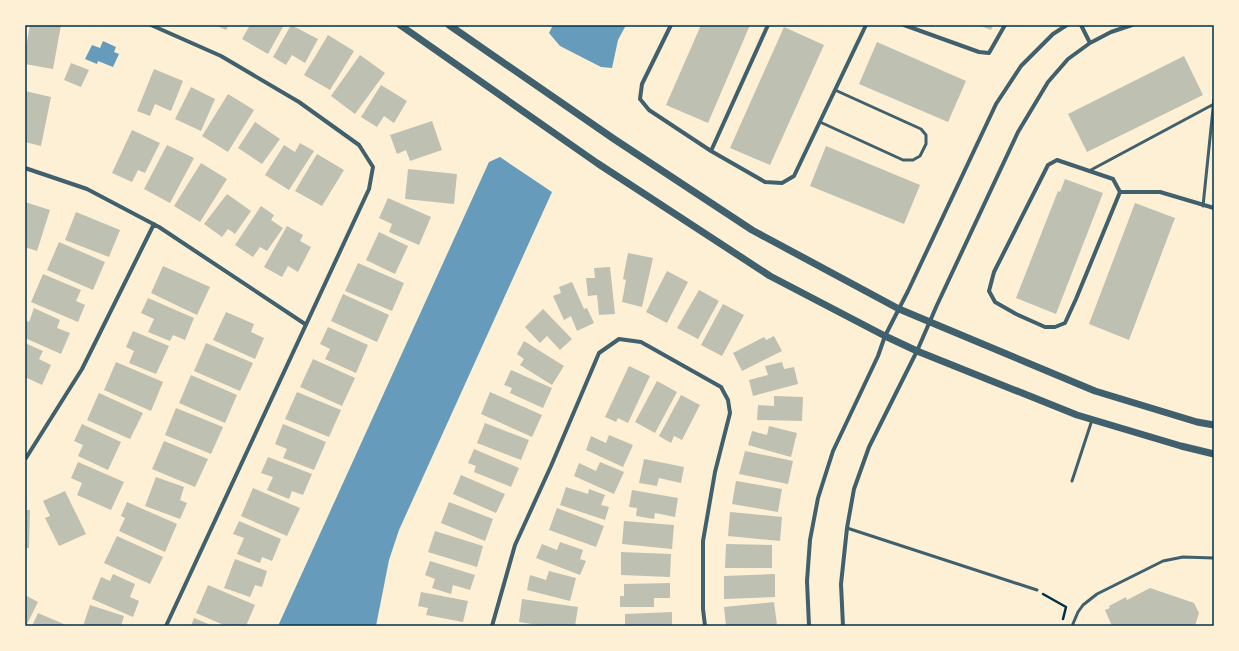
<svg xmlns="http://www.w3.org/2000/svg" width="1239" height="651" font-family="Karla,sans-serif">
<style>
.water{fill:#669bbc}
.building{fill:#bec0b2}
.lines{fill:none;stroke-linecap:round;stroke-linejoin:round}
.path{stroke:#003049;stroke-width:2.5}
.service{stroke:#3f606c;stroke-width:3}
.minor{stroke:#3f606c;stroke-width:4}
.tertiary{stroke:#3f606c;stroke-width:7}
.neatline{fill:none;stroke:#003049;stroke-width:1.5}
</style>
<rect width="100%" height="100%" fill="#fdf0d5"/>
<!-- water -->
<path class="water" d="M553,25H626L618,40L612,68L601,67L560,46L549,33Z
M103,41L116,47L114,52L119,54L113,67L98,61L97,64L85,59L92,45L100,48Z
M500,157L552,192L399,530L389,560L376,626H278L489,162Z"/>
<!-- building -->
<path class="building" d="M30,25H61L53,69L25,64V52Z
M215,25H229L226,30Z
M250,25H284L268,54L242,39Z
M291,25L318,39L305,63L292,55L286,65L273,57Z
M701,25H750L708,123L666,105Z
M978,25H993L991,30Z
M784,27L824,45L770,165L730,148Z
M328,35L354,51L330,90L304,75Z
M877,42L966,81L948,122L859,84Z
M360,55L385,73L355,114L331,96Z
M1184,56L1203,95L1087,152L1068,114Z
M71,63L89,70L81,87L64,80Z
M154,69L183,81L171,111L155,104L150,116L137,111Z
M381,85L407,101L394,123L384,116L377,127L361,117Z
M191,87L215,99L201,131L175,119Z
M25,91L51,97L41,146L25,142Z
M228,94L254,110L228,152L202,136Z
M432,121L442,150L410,161L406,150L397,154L390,135Z
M255,122L280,139L262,164L238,148Z
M132,130L160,143L145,173L138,170L132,182L112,173Z
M300,143L314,151L289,190L265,175L284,145L295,152Z
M167,145L194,158L170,203L144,189Z
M826,146L920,185L904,224L810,186Z
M317,154L344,170L322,206L295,191Z
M201,163L227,179L200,222L174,206Z
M408,169L457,174L454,204L405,199Z
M1065,179L1103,193L1056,314L1016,298L1058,191L1060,192Z
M227,194L251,211L235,234L228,229L222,237L204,224Z
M388,198L431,217L419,245L389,232L392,224L379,218Z
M25,202L50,210L37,251L25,247Z
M1135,203L1175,218L1129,340L1089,324Z
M261,206L274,215L271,220L283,228L267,251L260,247L253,257L235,245Z
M76,212L120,230L109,257L65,240Z
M287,226L303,235L300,241L311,247L298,272L288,266L282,277L264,267Z
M379,232L408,246L395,274L366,260Z
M59,242L105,262L93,290L47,270Z
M628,253L653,258L642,307L622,302L626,280L623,279Z
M358,263L404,283L392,311L345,291Z
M163,266L210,287L197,315L151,293Z
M610,267L615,314L599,315L597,295L588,296L586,278H595L594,268Z
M667,271L688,282L667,323L646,312Z
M43,274L81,290L76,301L85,305L78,322L31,302Z
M572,282L584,309L587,308L594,323L577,331L571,316L564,320L553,296L561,293L559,287Z
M699,290L719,301L698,339L677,328Z
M343,294L389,315L377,342L331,321Z
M148,298L194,318L185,340L173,335L170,341L148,332L154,319L141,313Z
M723,304L744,315L722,356L701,345Z
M34,308L60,320L57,328L70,333L61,354L25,338V320L29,322Z
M543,309L572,339L560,350L547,336L540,343L525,327Z
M226,312L254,324L251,332L264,338L255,359L213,340Z
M328,327L368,345L356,373L325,359L330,349L320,344Z
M133,331L169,346L156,374L129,363L134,351L126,347Z
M774,336L782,351L742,371L733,353L764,337L766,340Z
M524,341L564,366L552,385L520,365L524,359L517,354Z
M25,343L43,351L39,359L51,365L42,385L25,377Z
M206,343L253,363L240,391L194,371Z
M313,359L355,378L342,406L300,387Z
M116,362L163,382L151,411L104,390Z
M782,362L784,369L794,367L798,384L753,396L749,380L768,375L765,366Z
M629,366L650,376L628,423L618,418L616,422L605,417Z
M511,370L552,388L543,408L510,393L512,388L504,385Z
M191,375L237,395L225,423L179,403Z
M657,381L677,392L655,433L635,422Z
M297,392L341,410L329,437L285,419Z
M490,392L542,415L532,437L481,414Z
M99,393L143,413L130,439L87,420Z
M681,395L700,405L682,440L674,436L671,443L659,436Z
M774,396L803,397L802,421L757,420L758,405L774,406Z
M176,408L223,427L211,454L165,435Z
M485,423L529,440L521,460L477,443Z
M82,424L121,442L108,470L78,456L83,445L74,441Z
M283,424L326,442L314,470L283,458L287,449L275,444Z
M769,426L797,433L791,457L748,445L752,431L767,435Z
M609,435L633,445L623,467L586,450L591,436L606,443Z
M164,441L208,459L195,487L152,469Z
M474,449L519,468L511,487L474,472L476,466L468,463Z
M745,451L793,461L788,484L739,474Z
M268,457L312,474L303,495L292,491L289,499L267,490L273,477L261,473Z
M644,459L684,467L681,483L659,478L657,486L639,483Z
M78,462L124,482L111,510L77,495L82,483L71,478Z
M600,462L624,472L614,494L574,476L579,463L596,471Z
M461,475L505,494L496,513L453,494Z
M156,477L184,487L180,500L187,503L180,519L145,506Z
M736,481L782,489L778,512L732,504Z
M566,487L588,494L589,489L605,495L601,505L609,507L605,520L560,505Z
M253,488L300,508L287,536L241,516Z
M632,490L678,498L675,517L655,513L654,519L636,516L637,508L629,507Z
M65,491L86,534L59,546L45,518L50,516L43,501Z
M127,502L177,524L165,552L119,531L125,518L121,516Z
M449,502L493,519L485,541L441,523Z
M557,508L604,526L596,547L549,530Z
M25,510H30L29,548H25Z
M730,512L782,517L780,541L728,536Z
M239,521L281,539L272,561L262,557L260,563L237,554L244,538L233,534Z
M624,521L674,525L672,549L622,544Z
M435,531L483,546L477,567L428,552Z
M117,536L163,557L150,584L104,563Z
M560,542L583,550L580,559L586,561L580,575L536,558L542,544L557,550Z
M726,544L772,545V568H725Z
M621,552L671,554L670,577L621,575Z
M235,559L267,571L262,587L255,585L250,597L224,588Z
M430,561L475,575L470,590L453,585L451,594L432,588L435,579L425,575Z
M549,571L576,578L570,601L527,590L530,575L546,580Z
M113,574L135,584L130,597L139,601L133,617L92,599L101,577L110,581Z
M775,574V597L724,599V576Z
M670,583V598H654V607H620V596H624V584Z
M208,585L255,605L246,626H226L196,613Z
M1150,588L1194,603L1199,613L1195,626H1112L1105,610L1110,608L1109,606L1126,597L1127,600Z
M421,592L468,601L463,622L426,615L428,608L418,606Z
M25,595L38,602L26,626H25Z
M522,599L578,607L575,626H545L519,622Z
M774,602L777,625L726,626L724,607Z
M90,605L124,616L121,626H83Z
M672,612V626H625V614Z
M38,613L66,625L65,626H32Z
M194,618L213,626H191Z"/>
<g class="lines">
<!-- path -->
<path class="path" d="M1043,594L1066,607L1063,619"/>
<!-- service -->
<path class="service" d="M820,122L903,160H913L920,156L926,144V135L921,129L835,90
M1089,171L1214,104
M1203,206L1214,99
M1072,481L1092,420
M847,528L1037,590
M1072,626L1078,612L1083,605L1097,594L1163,561L1183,557L1214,558"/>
<!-- minor -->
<path class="minor" d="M151,25L221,56L299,102L359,145L373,167L369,189C301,335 234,481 166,626
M671,25L642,84L640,99L649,110L711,151L765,182L782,183L794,176L866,25
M904,25L979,52L989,53L1005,25
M1081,25L1090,43
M711,151L768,25
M1057,160L1113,179L1120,192L1076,299L1065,323L1055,327H1045L1016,314L995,302L989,291L994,272L1048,165Z
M25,168L87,189L159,227L305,324
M1120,192H1160L1214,208
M26,458L82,369L154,224
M492,626L515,545L551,466L599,353L619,339L641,342L721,387L728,400L730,413L715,472L703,541V609L705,626
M809,626L807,581L810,540L818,498L833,451L878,356L885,336L908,291L996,104L1021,66L1053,34L1067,25
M843,626L841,584L847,528L854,489L869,447L917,351L937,305L1018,132L1048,82L1068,59L1090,43L1111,32L1132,25"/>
<!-- tertiary -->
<path class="tertiary" d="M400,25L597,163L770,276L885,336L917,351L1077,415L1181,446L1214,454
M449,25L614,139L752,230L899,309L1095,391L1197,422L1214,425"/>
</g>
<!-- border -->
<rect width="1239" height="651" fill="none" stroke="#fdf0d5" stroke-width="52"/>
<rect x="26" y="26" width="1187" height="599" class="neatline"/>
</svg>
